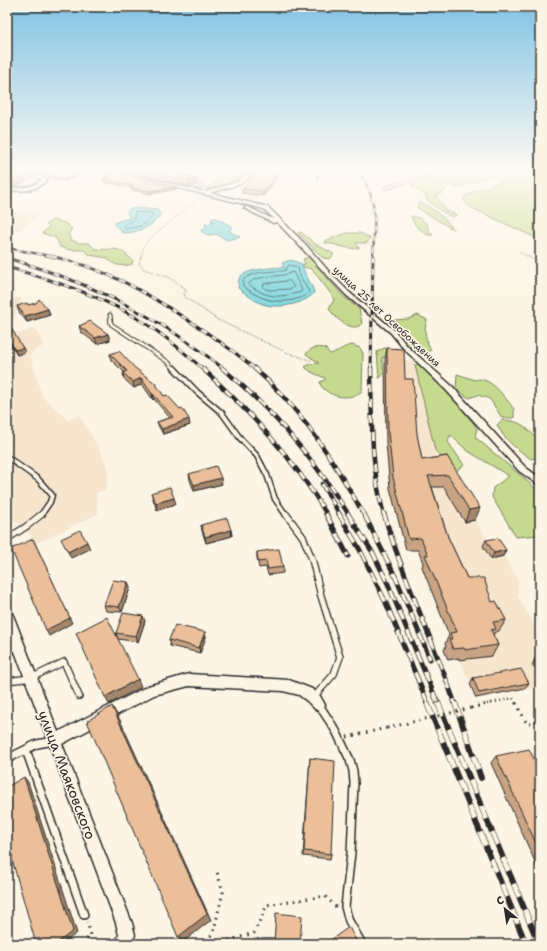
<svg xmlns="http://www.w3.org/2000/svg" width="547" height="951" font-family="'Shantell Sans',sans-serif">
<style>
.built{fill:#f7e5ce}
.green{fill:#c6da8f;stroke:#78825d}
.water{fill:#88d9df;stroke:#639397}
.lines{fill:none;stroke-linecap:round;stroke-linejoin:round}
.shore{stroke:#507173;stroke-width:1}
.lane-far4-casing{stroke:#2b2b2b;stroke-width:4}
.lane-far3-casing{stroke:#2b2b2b;stroke-width:5}
.lane-far2-casing{stroke:#2b2b2b;stroke-width:7}
.lane-far1-casing{stroke:#2b2b2b;stroke-width:8}
.lane-casing{stroke:#2b2b2b;stroke-width:10}
.street-casing{stroke:#2b2b2b;stroke-width:3}
.path-far3{stroke:#2b2b2b;stroke-width:1;stroke-dasharray:0.5 1.5;stroke-linecap:butt}
.path-far2{stroke:#2b2b2b;stroke-width:1.5;stroke-dasharray:0.5 2;stroke-linecap:butt}
.path-far1{stroke:#2b2b2b;stroke-width:2.5;stroke-dasharray:1 3.5;stroke-linecap:butt}
.path{stroke:#2b2b2b;stroke-width:3;stroke-dasharray:1.5 5;stroke-linecap:butt}
.lane-far4{stroke:#fcf5e5;stroke-width:2.5}
.lane-far3{stroke:#fcf5e5;stroke-width:3}
.lane-far2{stroke:#fcf5e5;stroke-width:4}
.lane-far1{stroke:#fcf5e5;stroke-width:5.5}
.lane{stroke:#fcf5e5;stroke-width:7}
.street{fill:#fcf5e5;fill-rule:evenodd}
.rail-far4-casing{stroke:#2b2b2b;stroke-width:2.5}
.rail-far3-casing{stroke:#2b2b2b;stroke-width:3}
.rail-far2-casing{stroke:#2b2b2b;stroke-width:4.5}
.rail-far1-casing{stroke:#2b2b2b;stroke-width:5}
.rail-casing{stroke:#2b2b2b;stroke-width:6}
.rail-far4{stroke:#fcf5e5;stroke-width:1.5;stroke-dasharray:5;stroke-linecap:butt}
.rail-far3{stroke:#fcf5e5;stroke-width:2;stroke-dasharray:6;stroke-linecap:butt}
.rail-far2{stroke:#fcf5e5;stroke-width:3;stroke-dasharray:8;stroke-linecap:butt}
.rail-far1{stroke:#fcf5e5;stroke-width:3.5;stroke-dasharray:11;stroke-linecap:butt}
.rail{stroke:#fcf5e5;stroke-width:5;stroke-dasharray:14;stroke-linecap:butt}
.path-bridge{stroke:#2b2b2b;stroke-width:3;stroke-dasharray:1.5 5;stroke-linecap:butt}
.wall{fill:#c9a484;stroke:#2b2b2b}
.shaded-wall{fill:#a4866c;stroke:#2b2b2b}
.building{fill:#eabf9a;stroke:#2b2b2b}
.labels{text-anchor:middle;stroke-width:3.5;stroke-linejoin:round;paint-order:stroke}
.far-street-label{font-size:10px;fill:#2b2b2b;stroke:#fcf5e5}
.near-street-label{font-size:14px;fill:#2b2b2b;stroke:#fcf5e5}
</style>
<rect width="100%" height="100%" fill="#fcf5e5"/>
<filter id="ink" filterUnits="userSpaceOnUse"><feTurbulence type="fractalNoise" baseFrequency=".025" numOctaves="2"/><feDisplacementMap in="SourceGraphic" scale="8" xChannelSelector="R" yChannelSelector="G"/><feConvolveMatrix kernelMatrix="1 2 1 2 8 2 1 2 1" color-interpolation-filters="sRGB"/></filter>
<g filter="url(#ink)">
<!-- built -->
<path class="built" d="M7,211L42,213L9,238H7Z
M7,298H22L9,331L20,333L35,328L44,345L30,354L42,396L68,420L79,415L97,445L109,470L105,490L96,493L98,514L37,543L20,524L7,517Z
M385,359L414,361L424,379L436,459L443,468L490,544H496L518,579V596L540,636V683L534,689L525,688L476,698L459,658L448,660L444,650L447,649L445,644L452,642L422,567L424,566L418,550H406L390,489L386,444Z"/>
<!-- green -->
<path class="green" d="M199,171H244C234,179 221,193 206,188L220,181L216,180L219,176Z
M452,171H502L461,187H453L456,183C447,183 448,189 442,193C440,195 437,195 435,196L444,207V210L457,215L452,217L441,211L426,199L427,196C420,193 417,189 411,186L414,181Z
M540,171V240L470,207L463,200L464,197L475,191L514,177L505,174L507,172Z
M419,203C432,206 445,219 454,229V230L419,209L417,206Z
M411,216C420,217 429,222 429,232L433,235H428C420,230 413,225 411,216Z
M53,220L65,223L72,229L68,235L71,240L79,243H89L95,249C116,251 117,244 133,261L132,264C123,267 113,266 107,258L90,255L84,250H70L60,247L56,238L42,233L49,227L46,224Z
M301,232L315,244L334,254L330,259L323,258L298,233Z
M347,233H360L370,238L367,243H356L359,248C346,250 338,244 325,243V240H332V238Z
M309,257L344,297L359,309L362,323C354,335 333,317 329,308L334,300L331,294L312,269L300,266L305,264L303,259Z
M418,315L427,320C423,331 426,340 431,350C415,360 399,336 391,325L394,320L408,319Z
M352,345L360,348L363,353L362,391C350,401 331,398 321,386L320,382L325,380V378L311,372L305,367L310,364L319,363L306,354C311,347 317,347 325,348L330,354C338,352 344,346 352,345Z
M384,348L393,350L389,358L382,357L384,373L381,377L379,378L377,352Z
M422,364L451,395L477,428L475,437L540,492V535L516,537L492,497L493,488L509,476L468,451L450,435L448,442L464,465L455,472L449,469L435,450L415,365Z
M457,374L475,380C489,374 506,399 514,409V418H502L490,399L478,395L469,398L456,389Z
M502,420C524,421 525,428 540,441V457L531,459C516,448 506,442 497,425Z"/>
<!-- water -->
<path class="water" d="M137,208L157,210L161,214C153,227 137,233 122,233L121,230L114,225L116,222L130,218L127,212L129,209Z
M212,218H216L231,226L233,227L229,231L240,237L227,240L216,234L208,235L201,231L206,227L205,224L216,222L211,221Z
M291,260L302,264C304,275 312,283 314,293C303,305 277,309 263,304C254,301 246,294 238,288C239,285 238,281 239,279C244,268 274,268 284,267L282,263Z"/>
<g class="lines">
<!-- shore -->
<path class="shore" d="M136,212L152,213L153,216L141,226L125,229L124,225L133,220Z
M289,265L298,267L299,274L309,292C305,297 299,298 293,300C273,304 258,298 243,286V280C252,271 272,271 284,271Z
M293,272L302,290L301,292C278,298 268,299 248,284C259,273 280,279 293,272Z
M290,281L294,287L291,289L268,290L263,287L264,284Z"/>
<!-- lane-far4 casing -->
<g class="lane-far4-casing">
<path id="lane-far4" d="M177,173C191,176 199,180 205,193
M386,188L435,171"/>
</g>
<!-- lane-far3 casing -->
<g class="lane-far3-casing">
<path id="lane-far3" d="M110,315L111,324L168,362L175,369"/>
</g>
<!-- lane-far2 casing -->
<g class="lane-far2-casing">
<path id="lane-far2" d="M174,368L197,392L222,413L240,438L257,456L267,475L275,499L286,515
M7,457L38,479L52,495L50,502L41,515"/>
</g>
<!-- lane-far1 casing -->
<g class="lane-far1-casing">
<path id="lane-far1" d="M286,514L303,537L312,559L321,596L340,657L334,674L314,697
M7,539L27,526L42,514
M7,657L15,643
M7,681L31,678L64,662L79,696"/>
</g>
<!-- lane casing -->
<g class="lane-casing">
<path id="lane" d="M319,705L336,731L350,760L353,771L354,783L351,853L345,907L349,921L362,944
M26,750L84,915
M7,759L37,744L54,741"/>
</g>
<!-- street casing -->
<g class="street-casing">
<path id="street" d="M24,171H30L47,180C37,191 21,192 7,190V188C19,189 32,188 42,180Z
M109,171H117L205,192L236,182L252,171H257L240,184L210,193L268,207L306,245L331,274L350,293L395,331L408,347L452,386L525,467L540,478V486L519,471L446,390L404,349L391,333L346,295L277,222L273,223L244,208L248,207L275,220L264,209Z
M7,610L11,611L13,615L58,732L148,686L189,674L289,680L312,689L320,696L325,705L323,709L319,711L315,709L307,701L299,695L283,691L189,686L154,695L62,744L132,923L135,935L131,944H115L119,935L116,923L7,630Z"/>
</g>
<!-- path-far3 -->
<path class="path-far3" d="M519,252L529,257
M141,257L144,246L148,240L199,198"/>
<!-- path-far2 -->
<path class="path-far2" d="M141,256L139,263L144,269L168,277L187,290L184,293L185,297L218,320L286,352L312,361
M527,256L540,263"/>
<!-- path-far1 -->
<path class="path-far1" d="M487,704L513,698L516,704"/>
<!-- path -->
<path class="path" d="M516,703L527,724L540,721
M471,708L491,703
M347,737L387,728
M82,944L91,935L87,922
M200,944L213,934L223,892L217,872
M216,944L254,933L267,905L325,896L337,908"/>
<!-- lane-far4 -->
<use href="#lane-far4" class="lane-far4"/>
<!-- lane-far3 -->
<use href="#lane-far3" class="lane-far3"/>
<!-- lane-far2 -->
<use href="#lane-far2" class="lane-far2"/>
<!-- lane-far1 -->
<use href="#lane-far1" class="lane-far1"/>
<!-- lane -->
<use href="#lane" class="lane"/>
<!-- street -->
<use href="#street" class="street"/>
<!-- rail-far4 casing -->
<g class="rail-far4-casing">
<path id="rail-far4" d="M314,171L318,178
M357,171C380,196 374,226 373,257
M7,248L55,257"/>
</g>
<!-- rail-far3 casing -->
<g class="rail-far3-casing">
<path id="rail-far3" d="M51,256C103,268 139,288 183,317C208,333 233,350 255,369
M7,258C89,282 157,315 224,369
M7,267C55,281 106,297 148,325C168,338 185,353 203,369
M371,369L373,256"/>
</g>
<!-- rail-far2 casing -->
<g class="rail-far2-casing">
<path id="rail-far2" d="M202,368C250,412 294,458 327,515
M222,368C273,410 314,459 349,515
M254,368C302,409 333,460 364,515
M371,368C372,419 370,465 384,515
M322,484L340,515"/>
</g>
<!-- rail-far1 casing -->
<g class="rail-far1-casing">
<path id="rail-far1" d="M326,514L348,556
M339,514L360,550L386,603L428,704
M348,514L373,553L388,584L438,704
M364,514L396,578L430,659
M384,514C403,579 433,640 455,704"/>
</g>
<!-- rail casing -->
<g class="rail-casing">
<path id="rail" d="M427,703L526,944
M438,703L539,944
M455,703L481,778"/>
</g>
<!-- rail-far4 -->
<use href="#rail-far4" class="rail-far4"/>
<!-- rail-far3 -->
<use href="#rail-far3" class="rail-far3"/>
<!-- rail-far2 -->
<use href="#rail-far2" class="rail-far2"/>
<!-- rail-far1 -->
<use href="#rail-far1" class="rail-far1"/>
<!-- rail -->
<use href="#rail" class="rail"/>
<!-- path-bridge -->
<path class="path-bridge" d="M387,728L471,708"/>
</g>
<!-- wall -->
<path class="wall" d="M34,171H85V173L65,181L43,176Z
M124,171H166L196,185L188,186Z
M104,176L176,189L157,193L154,192L151,194L131,190V188L104,182L103,179H105Z
M276,178L273,184L263,196L242,193V189Z
M28,305L48,309L50,315L27,322L19,312L17,306Z
M7,324L25,352L17,355L7,338Z
M79,326L108,334L110,340L97,344L81,332Z
M387,348L405,379L422,460L447,456L475,520L465,522L444,487H432L448,537L467,578L492,602L506,620L499,631L495,632L493,635L498,645L492,656L459,660V658L448,660L444,650L446,646L445,644L449,635L422,567L423,563L418,550H406L390,488L386,444L385,359Z
M110,354L164,396L190,425L163,434L159,427L157,422L170,418L154,399L153,400L142,384L134,388L124,379L123,373L124,372L111,360Z
M189,474L222,484L194,491L190,480Z
M151,493L176,504L157,510L153,499Z
M201,525L231,530L232,536L206,543L202,531Z
M486,540L506,550L503,556L491,559L483,546Z
M257,552L283,567V573L268,575L266,567L259,568L257,558Z
M128,582L130,588L122,612L106,611L104,605Z
M145,621L138,642L118,639L116,633Z
M205,632L206,637L200,653L170,646L169,640Z
M540,646V668L539,669L532,666Z
M473,678L529,683L525,688L476,698L470,684Z
M496,756L540,771V873L491,763Z
M310,758L331,854L330,859L303,856Z
M332,939L358,944H332L331,941Z"/>
<!-- shaded-wall -->
<path class="shaded-wall" d="M83,171H85V173L65,181V179Z
M31,172L33,177L17,186L7,187V182Z
M276,173V178L273,184L263,196V191Z
M196,179V185L188,186V181Z
M176,187V189L157,193V190Z
M153,190L154,192L151,194L150,191Z
M7,300L9,306L7,311Z
M48,309L50,315L27,322L25,316Z
M108,334L110,340L97,344L95,338Z
M23,348L25,352L17,355L15,350Z
M141,378L142,384L134,388L133,382Z
M152,394H153L154,399L153,400Z
M189,419L190,425L163,434L162,429Z
M221,478L222,484L194,491V485Z
M174,498L176,504L157,510L156,503Z
M480,508L475,520L465,522L469,510Z
M231,530L232,536L206,543L205,537Z
M33,539L72,623L49,636L46,630Z
M87,542L90,549L71,558L68,552Z
M506,550L503,556L491,559L494,553Z
M128,582L130,588L122,612L119,607Z
M143,616L145,621L138,642L136,636Z
M205,632L206,637L200,653L199,648Z
M138,679L141,687L109,704L105,697Z
M112,706L120,720L211,920L183,942L178,937Z
M24,777L28,782L77,933L62,944H56Z"/>
<!-- building -->
<path class="building" d="M7,171H30L31,172L16,181L7,182Z
M37,171H83L65,179L43,174Z
M147,171H166L196,179L188,181Z
M259,171L276,173L273,179L263,191L242,189Z
M115,172L176,187L157,190H153L150,191L131,188L134,186L103,179L108,177L104,176Z
M39,299L48,309L25,316L17,306L27,303L28,305L36,303Z
M90,321L108,334L95,338L79,326Z
M8,323L23,348L15,350L7,336V324Z
M387,348L404,349L405,379H413L417,434L422,460L447,456L480,508L469,510L448,475L428,476L448,537L467,578H484L492,602L496,601L506,620L493,622L496,629L491,630L498,645L465,650L464,648L453,649L449,639H452L450,633L457,632L425,555H428L421,538L409,539L393,477L388,432Z
M119,351L135,368L155,383L164,396L167,395L180,409L182,408L189,419L162,429L157,422L173,417L153,394H152L141,378L133,382L123,373L127,371L110,354Z
M216,466L221,478L194,485L189,474Z
M170,487L174,498L156,503L151,493Z
M227,518L231,530L205,537L201,525Z
M80,530L87,542L68,552L61,539Z
M498,538L506,550L494,553L486,540Z
M33,539L70,618L46,630L11,549Z
M279,549L283,567L268,569L266,561L258,562L257,552Z
M113,580L128,582L119,607L104,605Z
M123,613L143,616L136,636L116,633Z
M107,617L138,679L105,697L76,633Z
M175,625L205,632L199,648L169,640Z
M540,648V666L534,663Z
M521,669L529,683L479,693L473,678Z
M112,706L207,914L178,937L87,721Z
M529,749L540,771V852L496,756Z
M310,758L335,761L331,854L304,851Z
M24,777L73,931L56,944H36L7,842V787Z
M276,913L302,916L300,944H274Z
M349,927L358,944H334L332,939Z"/>
</g>
<!-- sky -->
<linearGradient id="sky" x2="0" y2="1"><stop stop-color="#81c3e4"/><stop offset="0.56" stop-color="#fefaf3"/><stop offset="1" stop-color="#fefaf3" stop-opacity="0"/></linearGradient>
<rect width="547" height="304" fill="url(#sky)"/>
<g class="labels">
<!-- far-street labels -->
<g class="far-street-label">
<text transform="translate(387 316) rotate(43)" y="4">улица 25 лет Освобождения</text>
</g>
<!-- near-street labels -->
<g class="near-street-label">
<text transform="translate(67 775) rotate(69)" y="5">улица Маяковского</text>
</g>
</g>
<!-- margin -->
<rect width="547" height="951" fill="none" stroke="#fcf5e5" stroke-width="24"/>
<rect x="12" y="12" width="523" height="927" fill="none" stroke="#2b2b2b" stroke-width="1.5" filter="url(#ink)"/>
<!-- north arrow -->
<g transform="translate(505 909) rotate(330)" stroke="#fcf5e5" stroke-width="3" paint-order="stroke">
<path d="M0-3L7 15L0 10L-7 15Z" fill="#2b2b2b"/>
<text y="-6" font-size="11" font-weight="bold" text-anchor="middle" fill="#2b2b2b">С</text>
</g>
</svg>
